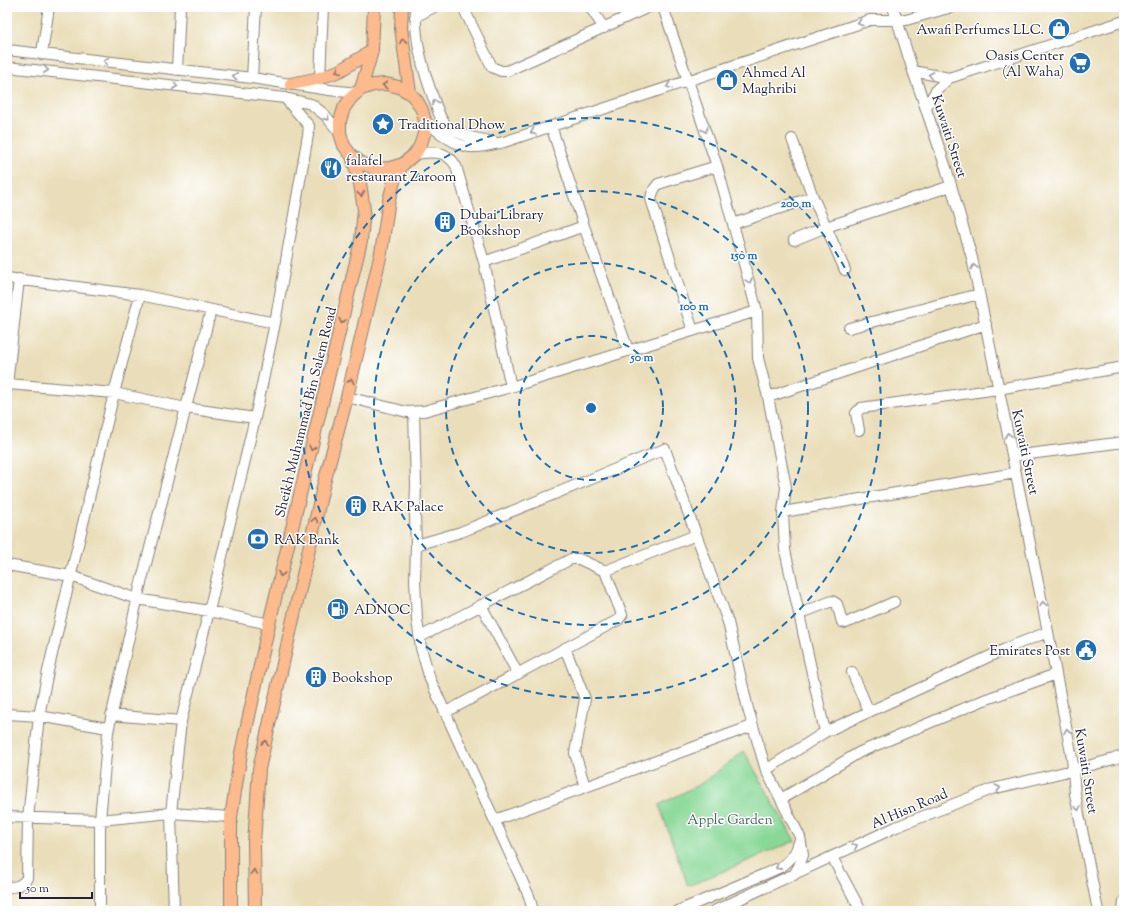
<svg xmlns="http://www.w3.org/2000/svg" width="1131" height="918" font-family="'Sorts Mill Goudy',serif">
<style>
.green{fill:#89d897;stroke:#567d69}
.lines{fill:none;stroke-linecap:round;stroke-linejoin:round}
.minor-casing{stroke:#86807a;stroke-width:12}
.major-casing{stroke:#86807a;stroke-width:14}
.minor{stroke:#fff;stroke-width:10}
.major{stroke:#fcba8d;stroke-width:12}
.oneway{stroke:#9c9ca7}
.oneway2{stroke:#8f6e64}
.ring{fill:none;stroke:#1f6fb2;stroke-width:2;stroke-dasharray:7 5}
.labels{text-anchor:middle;stroke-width:3;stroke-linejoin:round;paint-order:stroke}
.poi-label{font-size:14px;fill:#22223b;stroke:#fff;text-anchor:start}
.street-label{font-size:14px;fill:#22223b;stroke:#fff}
.park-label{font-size:14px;fill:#46625b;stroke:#fff}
.centre{fill:#1f6fb2;stroke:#fff;stroke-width:2}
.ring-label{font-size:12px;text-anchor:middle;font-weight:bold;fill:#1f6fb2;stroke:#fff;stroke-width:3;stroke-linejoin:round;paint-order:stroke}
</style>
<rect width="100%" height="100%" fill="#fff"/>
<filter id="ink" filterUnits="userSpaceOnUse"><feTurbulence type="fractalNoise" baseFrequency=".025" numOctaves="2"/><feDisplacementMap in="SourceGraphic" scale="8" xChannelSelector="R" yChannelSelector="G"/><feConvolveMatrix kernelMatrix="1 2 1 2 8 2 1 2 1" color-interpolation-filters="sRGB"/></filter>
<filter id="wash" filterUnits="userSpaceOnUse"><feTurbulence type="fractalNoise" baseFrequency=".012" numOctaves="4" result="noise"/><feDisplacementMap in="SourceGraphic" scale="16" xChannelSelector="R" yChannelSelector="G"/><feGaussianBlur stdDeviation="0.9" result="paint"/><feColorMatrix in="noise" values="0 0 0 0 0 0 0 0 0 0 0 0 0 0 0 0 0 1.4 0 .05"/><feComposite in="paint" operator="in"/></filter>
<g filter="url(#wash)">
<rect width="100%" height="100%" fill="#eadeba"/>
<!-- green -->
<path class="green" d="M744,751L795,841L688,886L659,805L702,783Z"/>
</g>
<g filter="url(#ink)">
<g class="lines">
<!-- minor casing -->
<g class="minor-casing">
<path id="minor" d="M416,7C414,39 423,70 434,100C438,110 440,122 450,128C463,137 479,139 494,142
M463,7L492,67L501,71H507L649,7
M590,7L604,28
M663,7L717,166L757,311L758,358L768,397L786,487L783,512L785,550L825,732L766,770
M893,7L913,71L946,168L972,258L1048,632L1072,758L1075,794L1098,911
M415,17L434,7
M7,50L252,78L329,90L357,93
M42,53L49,7
M7,67L285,98L311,104L325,115L340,133
M177,70L180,7
M913,71L949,78
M252,78L256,7
M320,78L323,7
M926,107L937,89L949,78L1124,21
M425,121C438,131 453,145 470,147C482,148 494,144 504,142L870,20H906L952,7
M551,126L584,226
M792,139L813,197L845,270
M415,154C431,152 447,149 456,166L484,262L511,387
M733,224L813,197
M794,240L826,227L951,186
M484,262L584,226L628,350
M7,278L140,295L275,323
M849,328L979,294
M693,331L651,199C652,192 654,189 658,184L717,166
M8,384L114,393L186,408L255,418
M7,385L19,279
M347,397L407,412L424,411L511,387L757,311
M768,397L986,324
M414,412L416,485L415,515L416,545L415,581L417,620L421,648L430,679L529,896L533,911
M859,430L856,413L861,408L998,389L1124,367
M1013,456L1124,442
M783,512L1016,473
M416,545L461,532L665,449L728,622L748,709L766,770L800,837L803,855L799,866L794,875
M7,565L71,576L137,599L209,611L269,624
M481,605L518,674
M799,614L832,601L837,604L842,622L846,623L894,602
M420,637L571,559H579L605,571
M565,648L585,699L575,753L585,787
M852,672L869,712
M446,712L618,620L622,615L621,612L605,571L696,535
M7,714L39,716L108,728
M111,715L181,721
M825,732L1012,646L1048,632
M781,799L860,752L984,700L1056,674
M7,817L100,820L171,813L231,817
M495,820L752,726
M832,857L861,911
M7,887C16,887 22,886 27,878L28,818L39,716L48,671L114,393L140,295
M100,911V820L108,732L140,587L211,310
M174,911L171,813L181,721L209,611L255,418L275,323L308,135L309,126L285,98
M678,911L781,867C792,859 796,853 800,839
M714,911L896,827L992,789L1073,770L1114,759L1124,755
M1123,911L1124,901"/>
</g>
<!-- major casing -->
<g class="major-casing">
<path id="major" d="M402,7L401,28L410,93
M291,84L320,78L339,71L372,51
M361,89L372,51L374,7
M231,911V817L241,753L269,624L361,241L364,210L360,183L352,156
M255,911L254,843L259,769L323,487L347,397L381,253L389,200L395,178L403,164L415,154L420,146L424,134L425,121L422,110L417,101L410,93L399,87L386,84L373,85L361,89L351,98L344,108L340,121V133L344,146L352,156L363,164L376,169L390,168L403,164"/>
</g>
<!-- minor -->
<use href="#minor" class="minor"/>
<!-- major -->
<use href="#major" class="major"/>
</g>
<!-- one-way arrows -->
<defs><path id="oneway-chevron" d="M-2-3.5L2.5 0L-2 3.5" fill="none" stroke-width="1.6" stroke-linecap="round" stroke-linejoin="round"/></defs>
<g class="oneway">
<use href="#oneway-chevron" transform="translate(860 23) rotate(162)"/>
<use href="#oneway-chevron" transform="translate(106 61) rotate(-173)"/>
<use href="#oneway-chevron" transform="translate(46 70) rotate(6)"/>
<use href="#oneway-chevron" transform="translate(931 75) rotate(-169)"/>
<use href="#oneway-chevron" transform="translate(235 76) rotate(-174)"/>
<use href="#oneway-chevron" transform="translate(175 86) rotate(7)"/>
<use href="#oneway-chevron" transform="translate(669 86) rotate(161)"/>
<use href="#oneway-chevron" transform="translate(435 102) rotate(-111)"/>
<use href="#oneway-chevron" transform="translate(327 118) rotate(48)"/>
<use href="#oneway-chevron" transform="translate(705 130) rotate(71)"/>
<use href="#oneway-chevron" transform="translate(533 132) rotate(161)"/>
<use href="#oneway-chevron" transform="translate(974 267) rotate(-102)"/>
<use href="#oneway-chevron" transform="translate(749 281) rotate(75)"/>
<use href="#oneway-chevron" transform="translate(1008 435) rotate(-102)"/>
<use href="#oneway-chevron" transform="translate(1043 604) rotate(-101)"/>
<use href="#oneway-chevron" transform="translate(1067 731) rotate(-100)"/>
<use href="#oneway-chevron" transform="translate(998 788) rotate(-14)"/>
<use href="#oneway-chevron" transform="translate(1078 808) rotate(79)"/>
<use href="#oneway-chevron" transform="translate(855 846) rotate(-25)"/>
<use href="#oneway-chevron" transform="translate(778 867) rotate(152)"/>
</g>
<g class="oneway2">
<use href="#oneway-chevron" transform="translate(403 41) rotate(-96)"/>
<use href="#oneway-chevron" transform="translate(338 71) rotate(157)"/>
<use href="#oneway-chevron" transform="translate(385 85) rotate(-176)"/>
<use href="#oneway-chevron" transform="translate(361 194) rotate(81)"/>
<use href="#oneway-chevron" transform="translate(342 321) rotate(104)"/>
<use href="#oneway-chevron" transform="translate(351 381) rotate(-77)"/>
<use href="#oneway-chevron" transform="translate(312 448) rotate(104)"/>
<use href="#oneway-chevron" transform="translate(315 520) rotate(-77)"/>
<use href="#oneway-chevron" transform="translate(281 574) rotate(104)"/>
<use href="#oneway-chevron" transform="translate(265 743) rotate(-77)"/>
<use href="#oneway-chevron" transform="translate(254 872) rotate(-91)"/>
</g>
</g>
<!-- distance rings -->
<g class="ring">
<circle cx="591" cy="408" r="72"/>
<circle cx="591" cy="408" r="145"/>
<circle cx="591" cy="408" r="217"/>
<circle cx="591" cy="408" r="290"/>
</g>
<!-- icons -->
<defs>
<g id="shop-disc" transform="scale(1.15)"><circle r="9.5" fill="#1f6fb2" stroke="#fff"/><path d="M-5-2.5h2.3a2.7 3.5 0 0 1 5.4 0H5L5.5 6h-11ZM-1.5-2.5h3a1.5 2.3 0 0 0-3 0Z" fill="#fff"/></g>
<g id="supermarket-disc" transform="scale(1.15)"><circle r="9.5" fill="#1f6fb2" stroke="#fff"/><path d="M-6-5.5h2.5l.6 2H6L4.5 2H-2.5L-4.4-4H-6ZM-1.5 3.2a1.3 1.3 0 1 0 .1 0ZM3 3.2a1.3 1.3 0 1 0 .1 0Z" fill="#fff"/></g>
<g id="sight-disc" transform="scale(1.15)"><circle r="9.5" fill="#1f6fb2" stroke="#fff"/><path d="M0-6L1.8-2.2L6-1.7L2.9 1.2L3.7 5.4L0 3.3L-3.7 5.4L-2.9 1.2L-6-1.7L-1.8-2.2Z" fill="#fff"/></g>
<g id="restaurant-disc" transform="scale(1.15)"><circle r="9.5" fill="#1f6fb2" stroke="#fff"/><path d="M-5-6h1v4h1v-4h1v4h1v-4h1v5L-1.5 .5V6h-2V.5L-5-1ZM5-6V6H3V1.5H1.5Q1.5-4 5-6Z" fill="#fff"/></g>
<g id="building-disc" transform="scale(1.15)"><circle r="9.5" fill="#1f6fb2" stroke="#fff"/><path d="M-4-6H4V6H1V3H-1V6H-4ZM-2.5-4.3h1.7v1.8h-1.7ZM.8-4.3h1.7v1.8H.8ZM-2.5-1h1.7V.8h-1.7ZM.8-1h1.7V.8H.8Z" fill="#fff"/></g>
<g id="bank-disc" transform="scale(1.15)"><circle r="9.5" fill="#1f6fb2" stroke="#fff"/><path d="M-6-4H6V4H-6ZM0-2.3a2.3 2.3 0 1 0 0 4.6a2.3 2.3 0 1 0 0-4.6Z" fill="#fff"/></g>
<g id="fuel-disc" transform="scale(1.15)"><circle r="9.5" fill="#1f6fb2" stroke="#fff"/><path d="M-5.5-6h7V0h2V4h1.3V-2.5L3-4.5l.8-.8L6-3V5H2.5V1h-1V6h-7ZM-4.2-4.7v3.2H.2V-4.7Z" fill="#fff"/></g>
<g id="civic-disc" transform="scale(1.15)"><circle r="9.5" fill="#1f6fb2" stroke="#fff"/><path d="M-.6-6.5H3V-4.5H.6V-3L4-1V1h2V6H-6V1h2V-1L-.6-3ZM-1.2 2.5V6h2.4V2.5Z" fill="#fff"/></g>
</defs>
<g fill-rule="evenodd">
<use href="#shop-disc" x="1059" y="29"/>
<use href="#supermarket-disc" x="1080" y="63"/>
<use href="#shop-disc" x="727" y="80"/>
<use href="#sight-disc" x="383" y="124"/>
<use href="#restaurant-disc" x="331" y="168"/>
<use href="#building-disc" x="445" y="222"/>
<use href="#building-disc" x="356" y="506"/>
<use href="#bank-disc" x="258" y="539"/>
<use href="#fuel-disc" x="338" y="609"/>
<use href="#civic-disc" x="1086" y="650"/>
<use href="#building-disc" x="316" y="677"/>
</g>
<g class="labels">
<!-- poi labels -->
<g class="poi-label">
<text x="1044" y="34" text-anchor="end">Awafi Perfumes LLC.</text>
<text x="1064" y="60" text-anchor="end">Oasis Center<tspan x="1064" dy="16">(Al Waha)</tspan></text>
<text x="742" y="77">Ahmed Al<tspan x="742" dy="16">Maghribi</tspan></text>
<text x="398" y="129">Traditional Dhow</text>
<text x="346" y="165">falafel<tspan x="346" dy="16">restaurant Zaroom</tspan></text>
<text x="460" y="219">Dubai Library<tspan x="460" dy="16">Bookshop</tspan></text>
<text x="372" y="511">RAK Palace</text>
<text x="274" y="544">RAK Bank</text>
<text x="354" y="614">ADNOC</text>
<text x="1070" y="655" text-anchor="end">Emirates Post</text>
<text x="332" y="682">Bookshop</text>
</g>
<!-- street labels -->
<g class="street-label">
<text transform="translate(950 136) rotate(72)" y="5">Kuwaiti Street</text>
<text transform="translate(305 412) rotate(-76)" y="5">Sheikh Muhammad Bin Salem Road</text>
<text transform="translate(1026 452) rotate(78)" y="5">Kuwaiti Street</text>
<text transform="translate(1087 771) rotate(81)" y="5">Kuwaiti Street</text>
<text transform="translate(909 808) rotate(-23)" y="5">Al Hisn Road</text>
</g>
<!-- park labels -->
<g class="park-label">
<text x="730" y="824">Apple Garden</text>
</g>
</g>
<circle cx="591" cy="408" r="6" class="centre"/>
<g class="ring-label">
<text x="796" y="207">200 m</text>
<text x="744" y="259">150 m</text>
<text x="694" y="310">100 m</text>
<text x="642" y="361">50 m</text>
</g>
<!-- margin -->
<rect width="1131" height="918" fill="none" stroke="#fff" stroke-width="24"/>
<!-- scale -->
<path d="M20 892v6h72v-6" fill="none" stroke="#22223b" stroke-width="2"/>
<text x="26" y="892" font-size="12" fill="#22223b" stroke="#ffffff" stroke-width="3" paint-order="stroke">50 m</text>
</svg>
